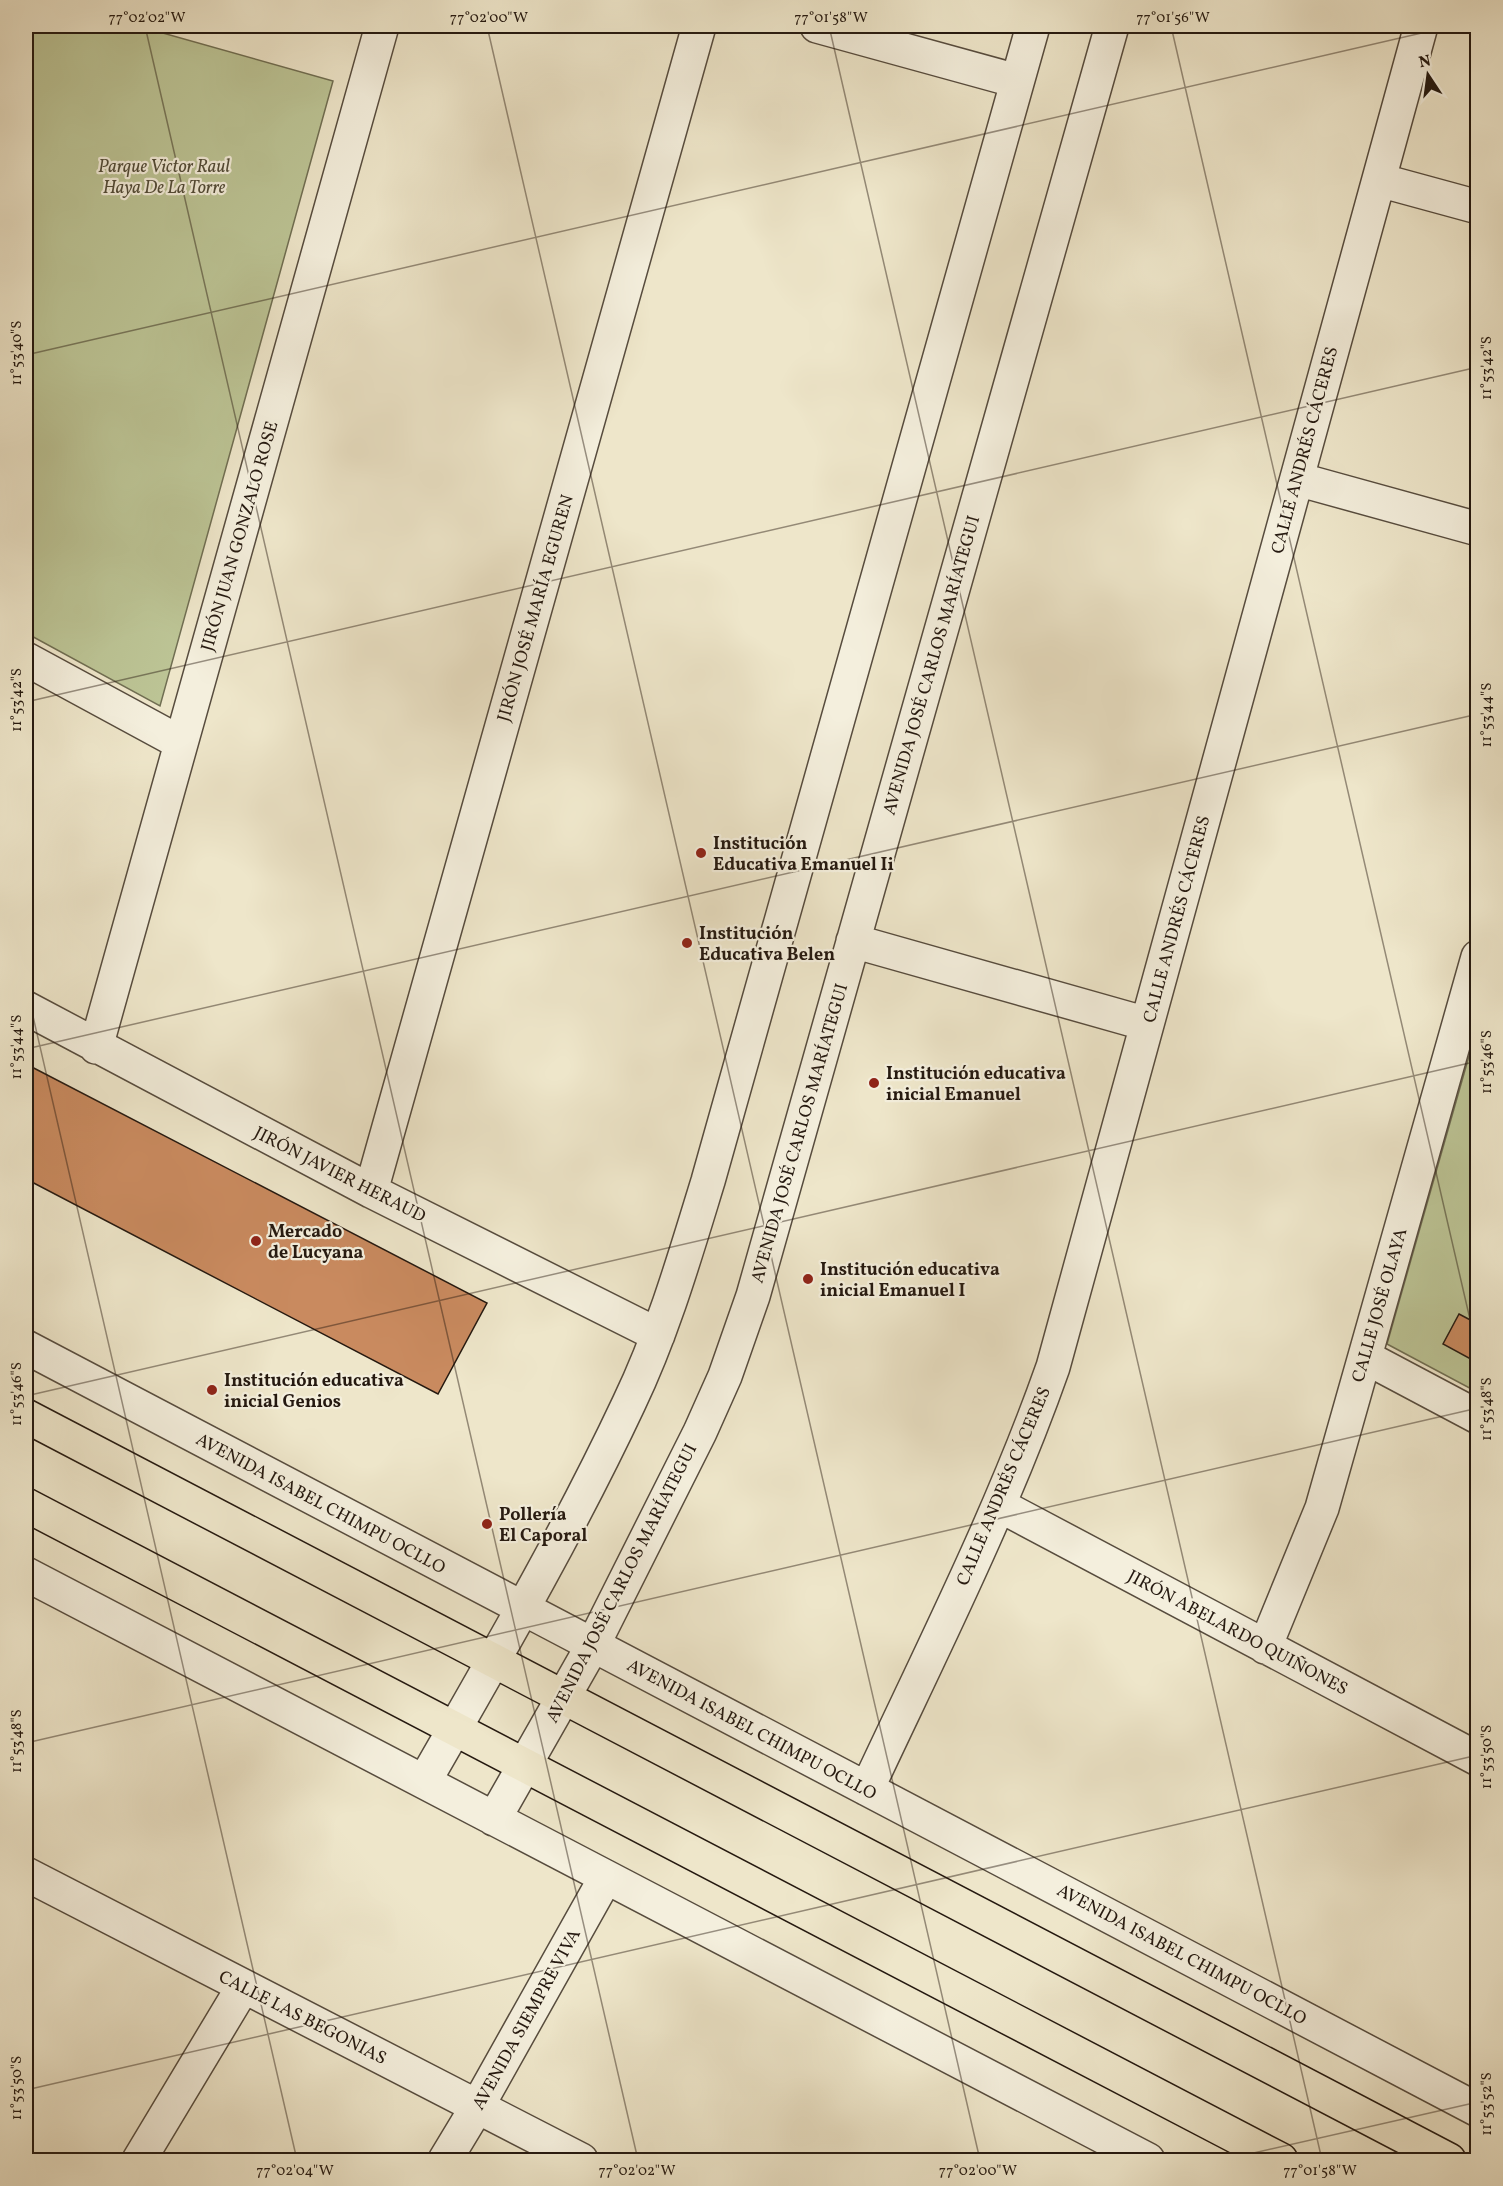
<svg xmlns="http://www.w3.org/2000/svg" width="1503" height="2186" font-family="Vollkorn,serif">
<style>
.green{fill:#bcc495;stroke:#706e52;stroke-width:1.5}
.building{fill:#c98a5f;stroke:#251910;stroke-width:1.5}
.lines{fill:none;stroke-linecap:round;stroke-linejoin:round}
.minor-casing{stroke:#574c3e;stroke-width:36}
.major-casing{stroke:#251910;stroke-width:36}
.minor{stroke:#f4efdd;stroke-width:33}
.major{stroke:#eee6ca;stroke-width:33}
.ticks{fill:none;stroke:#251910;stroke-width:1.5;stroke-opacity:0.45}
.poi-dot{fill:#8f2418;stroke:#f4efdd;stroke-width:2}
.labels{text-anchor:middle;stroke-width:4.5;stroke-linejoin:round;paint-order:stroke}
.park-label{font-size:18px;font-style:italic;fill:#524c38;stroke:#f4efdd}
.street-label{font-size:18px;fill:#251910;stroke:#f4efdd}
.poi-label{font-size:18px;font-weight:bold;fill:#251910;stroke:#f4efdd;text-anchor:start}
.neatline{fill:none;stroke:#251910;stroke-width:2}
.ticks-label{font-size:15px;text-anchor:middle;fill:#251910}
</style>
<rect width="100%" height="100%" fill="#eee6ca"/>
<filter id="stains"><feTurbulence type="fractalNoise" baseFrequency=".00333" numOctaves="4"/><feColorMatrix values="0 0 0 0 .2 0 0 0 0 .09 0 0 0 0 .02 0 0 0 .5 -.17"/></filter>
<radialGradient id="worn" r=".72"><stop offset=".6" stop-color="#630" stop-opacity="0"/><stop offset="1" stop-color="#630" stop-opacity=".3"/></radialGradient>
<!-- green -->
<path class="green" d="M26,26H138L333,81L160,706L26,633Z
M1477,1028V1392L1387,1344Z"/>
<!-- building -->
<path class="building" d="M26,1064L487,1303L438,1394L26,1179Z
M1459,1314L1478,1324V1363L1443,1344Z"/>
<g class="lines">
<!-- minor casing -->
<g class="minor-casing">
<path id="minor" d="M817,26L1017,81
M1379,180L1478,207
M1297,479L1478,529
M26,659L181,743
M853,941L1147,1024
M26,1008L371,1191L658,1335
M96,1047L382,26
M371,1191L699,26
M26,1347L1478,2110
M1365,1357L1478,1417
M999,1505L1478,1759
M26,1574L1148,2160
M1265,1647L1322,1508L1478,957
M424,1782C495,1658 568,1533 629,1403C663,1332 685,1256 708,1181L1033,26
M867,1789C932,1650 1002,1512 1053,1367L1421,26
M494,1819L593,1645L700,1432L725,1376L753,1296L1112,26
M26,1874L581,2160
M139,2160L243,1987
M445,2160L477,2107L606,1877"/>
</g>
<!-- major casing -->
<g class="major-casing">
<path id="major" d="M26,1416L1449,2160
M26,1505L1281,2160"/>
</g>
<!-- minor -->
<use href="#minor" class="minor"/>
<!-- major -->
<use href="#major" class="major"/>
</g>
<!-- ticks -->
<path class="ticks" d="M145,26L638,2160M487,26L980,2160M829,26L1322,2160M1171,26L1478,1354M26,355L1452,26M26,702L1478,367M26,986L297,2160M26,1049L1478,714M26,1396L1478,1061M26,1743L1478,1408M26,2090L1478,1755M1223,2160L1478,2102"/>
<!-- markers -->
<g class="poi-dot">
<circle cx="701" cy="853" r="6"/>
<circle cx="687" cy="943" r="6"/>
<circle cx="874" cy="1083" r="6"/>
<circle cx="256" cy="1241" r="6"/>
<circle cx="808" cy="1279" r="6"/>
<circle cx="212" cy="1390" r="6"/>
<circle cx="487" cy="1524" r="6"/>
</g>
<g class="labels">
<!-- park labels -->
<g class="park-label">
<text x="164" y="172">Parque Victor Raul<tspan x="164" dy="21">Haya De La Torre</tspan></text>
</g>
<!-- street labels -->
<g class="street-label">
<text transform="translate(1304 450) rotate(-75)" y="6">CALLE ANDRÉS CÁCERES</text>
<text transform="translate(239 536) rotate(-74)" y="6">JIRÓN JUAN GONZALO ROSE</text>
<text transform="translate(535 608) rotate(-74)" y="6">JIRÓN JOSÉ MARÍA EGUREN</text>
<text transform="translate(931 665) rotate(-74)" y="6">AVENIDA JOSÉ CARLOS MARÍATEGUI</text>
<text transform="translate(1176 919) rotate(-75)" y="6">CALLE ANDRÉS CÁCERES</text>
<text transform="translate(799 1133) rotate(-74)" y="6">AVENIDA JOSÉ CARLOS MARÍATEGUI</text>
<text transform="translate(340 1174) rotate(27)" y="6">JIRÓN JAVIER HERAUD</text>
<text transform="translate(1379 1305) rotate(-74)" y="6">CALLE JOSÉ OLAYA</text>
<text transform="translate(1003 1486) rotate(-67)" y="6">CALLE ANDRÉS CÁCERES</text>
<text transform="translate(321 1503) rotate(28)" y="6">AVENIDA ISABEL CHIMPU OCLLO</text>
<text transform="translate(621 1583) rotate(-63)" y="6">AVENIDA JOSÉ CARLOS MARÍATEGUI</text>
<text transform="translate(1238 1632) rotate(28)" y="6">JIRÓN ABELARDO QUIÑONES</text>
<text transform="translate(752 1729) rotate(28)" y="6">AVENIDA ISABEL CHIMPU OCLLO</text>
<text transform="translate(1182 1954) rotate(28)" y="6">AVENIDA ISABEL CHIMPU OCLLO</text>
<text transform="translate(303 2017) rotate(27)" y="6">CALLE LAS BEGONIAS</text>
<text transform="translate(526 2019) rotate(-61)" y="6">AVENIDA SIEMPRE VIVA</text>
</g>
<!-- poi labels -->
<g class="poi-label">
<text x="713" y="849">Institución<tspan x="713" dy="21">Educativa Emanuel Ii</tspan></text>
<text x="699" y="939">Institución<tspan x="699" dy="21">Educativa Belen</tspan></text>
<text x="886" y="1079">Institución educativa<tspan x="886" dy="21">inicial Emanuel</tspan></text>
<text x="268" y="1237">Mercado<tspan x="268" dy="21">de Lucyana</tspan></text>
<text x="820" y="1275">Institución educativa<tspan x="820" dy="21">inicial Emanuel I</tspan></text>
<text x="224" y="1386">Institución educativa<tspan x="224" dy="21">inicial Genios</tspan></text>
<text x="499" y="1520">Pollería<tspan x="499" dy="21">El Caporal</tspan></text>
</g>
</g>
<!-- margin -->
<rect width="1503" height="2186" fill="none" stroke="#eee6ca" stroke-width="66"/>
<!-- north arrow -->
<g transform="translate(1428 75) rotate(347)" stroke="#f4efdd" stroke-width="4.5" paint-order="stroke">
<path d="M0-4.5L10 22L0 15L-10 22Z" fill="#251910"/>
<text y="-9" font-size="16" font-weight="bold" text-anchor="middle" fill="#251910">N</text>
</g>
<rect x="33" y="33" width="1437" height="2120" class="neatline"/>
<g class="ticks-label">
<text x="147" y="22">77°02'02"W</text>
<text x="489" y="22">77°02'00"W</text>
<text x="831" y="22">77°01'58"W</text>
<text x="1173" y="22">77°01'56"W</text>
<text transform="translate(16 353) rotate(-90)" y="5">11°53'40"S</text>
<text transform="translate(1486 368) rotate(-90)" y="5">11°53'42"S</text>
<text transform="translate(16 700) rotate(-90)" y="5">11°53'42"S</text>
<text transform="translate(1486 715) rotate(-90)" y="5">11°53'44"S</text>
<text transform="translate(16 1047) rotate(-90)" y="5">11°53'44"S</text>
<text transform="translate(1486 1062) rotate(-90)" y="5">11°53'46"S</text>
<text transform="translate(16 1394) rotate(-90)" y="5">11°53'46"S</text>
<text transform="translate(1486 1409) rotate(-90)" y="5">11°53'48"S</text>
<text transform="translate(16 1741) rotate(-90)" y="5">11°53'48"S</text>
<text transform="translate(1486 1757) rotate(-90)" y="5">11°53'50"S</text>
<text transform="translate(16 2088) rotate(-90)" y="5">11°53'50"S</text>
<text transform="translate(1486 2104) rotate(-90)" y="5">11°53'52"S</text>
<text x="295" y="2175">77°02'04"W</text>
<text x="637" y="2175">77°02'02"W</text>
<text x="978" y="2175">77°02'00"W</text>
<text x="1320" y="2175">77°01'58"W</text>
</g>
<rect width="100%" height="100%" filter="url(#stains)"/>
<rect width="100%" height="100%" fill="url(#worn)"/>
</svg>
